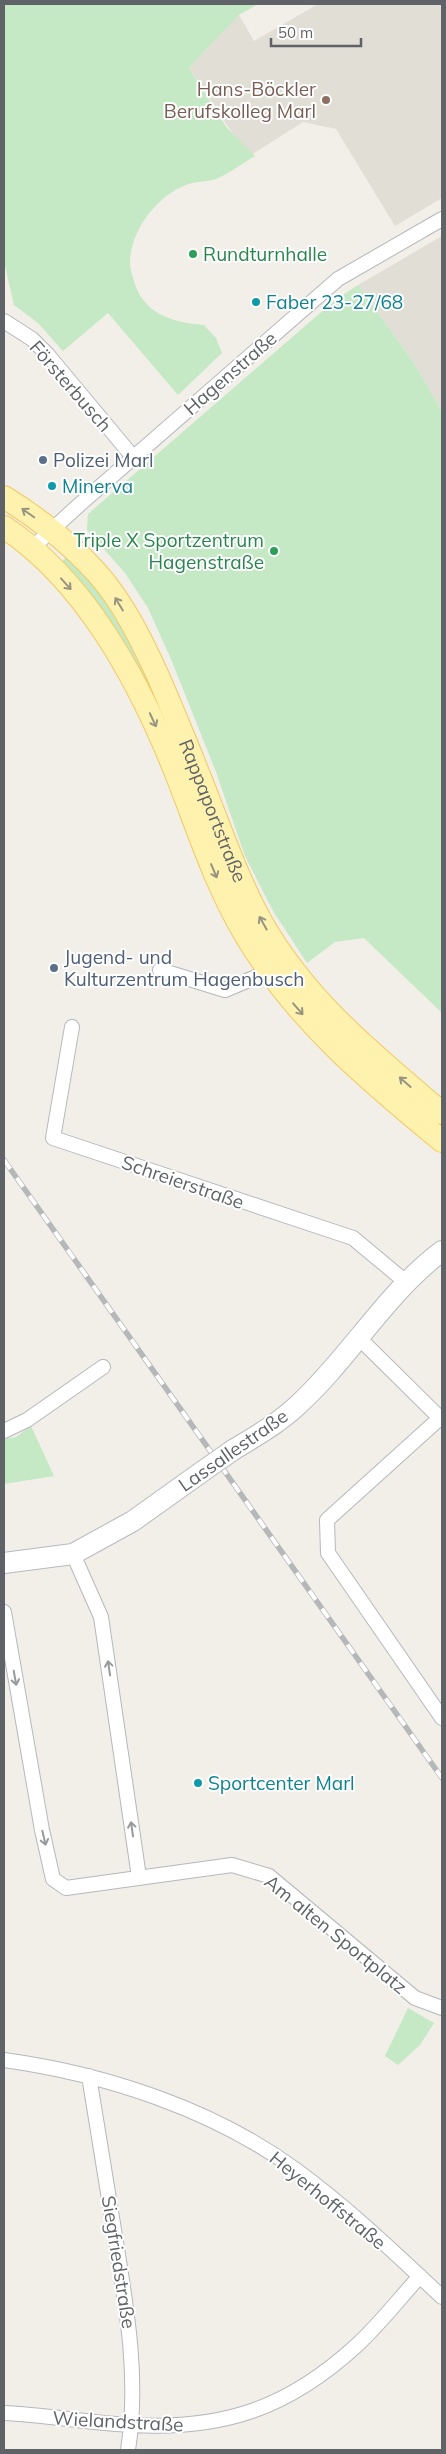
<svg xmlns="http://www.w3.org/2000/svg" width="446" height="2454" font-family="Mulish,sans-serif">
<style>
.education{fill:#e1ded6}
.green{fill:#c5e8c5}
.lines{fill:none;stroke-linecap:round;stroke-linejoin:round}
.street-casing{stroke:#b5b8bc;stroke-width:16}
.secondary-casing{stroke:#b6babf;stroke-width:22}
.primary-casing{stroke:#f2c960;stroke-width:24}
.street{stroke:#fff;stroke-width:14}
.secondary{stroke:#fff;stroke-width:20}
.primary{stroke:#fff2af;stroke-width:22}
.rail-casing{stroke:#b6b7b8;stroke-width:5.5}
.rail{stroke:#fff;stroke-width:4;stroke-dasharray:11;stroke-linecap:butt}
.secondary-bridge-casing{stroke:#b6babf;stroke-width:22;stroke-linecap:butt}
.secondary-bridge{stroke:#fff;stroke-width:20}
.oneway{stroke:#979581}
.oneway2{stroke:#979a9d}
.education-dot{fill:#8d6e63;stroke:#fff;stroke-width:2}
.leisure-dot{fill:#2e9e5b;stroke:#fff;stroke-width:2}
.culture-dot{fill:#0f9aa8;stroke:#fff;stroke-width:2}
.service-dot{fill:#5c6f8a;stroke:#fff;stroke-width:2}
.labels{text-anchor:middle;stroke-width:4;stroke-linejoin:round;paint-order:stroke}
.education-label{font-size:19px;fill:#785e54;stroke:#fff;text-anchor:end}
.leisure-label{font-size:19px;fill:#27864d;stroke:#fff;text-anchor:start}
.culture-label{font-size:19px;fill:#0d838f;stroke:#fff;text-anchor:start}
.street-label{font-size:19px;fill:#5f6368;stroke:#fff}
.service-label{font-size:19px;fill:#4e5e75;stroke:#fff;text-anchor:start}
</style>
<rect width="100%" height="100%" fill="#f1efe8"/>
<!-- education -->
<path class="education" d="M318,4H442V198L395,226L336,129L303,122L248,157L189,68L239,15L254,41Z
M442,236V412L414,363L358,285Z"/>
<!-- green -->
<path class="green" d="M4,4H258L239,15L189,68L227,128L255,156C243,163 229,174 216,179C206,182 195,181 186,185C157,196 131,230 130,261C130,270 133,278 136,287C147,316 177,323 204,325L216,338L222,353L178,395L108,313L63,351L38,323L14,305L4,262Z
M358,285L414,363L442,412V1013L364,938L335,942L307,963L273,911L245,856L216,772L171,659L148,608L125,573L87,530L88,514L334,301Z
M67,556C102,590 126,627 148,670C168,717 187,764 206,811C228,866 250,921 284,970C327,1030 386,1076 442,1122V1126C405,1095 363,1067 328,1033C301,1006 276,973 257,940C186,817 163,669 59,565Z
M31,1426L54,1476L4,1484V1439L16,1437Z
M408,2008L434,2023L420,2045L398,2065L385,2056Z"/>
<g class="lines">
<!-- street casing -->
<g class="street-casing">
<path id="street" d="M4,321L32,339L48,355L133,457
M32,548L79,505L338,279L442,219
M160,970L225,990L268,972
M72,1027L53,1138L353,1238L407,1283
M359,1338L442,1420
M440,1418L327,1520L328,1553L442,1718
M4,1431L27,1420L103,1367
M73,1554L101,1617L139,1877
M4,1612L42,1830L53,1879L66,1888L232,1865L269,1876L415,1998L442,2008
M4,2060C105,2074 213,2109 296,2170C348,2208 395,2253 442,2297
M89,2076C98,2131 107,2186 116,2242C127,2311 139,2380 128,2450
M4,2413C47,2415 89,2423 132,2425C224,2430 288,2408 356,2346C379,2325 399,2299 420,2276"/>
</g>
<!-- secondary casing -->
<g class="secondary-casing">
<path id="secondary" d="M233,1450C256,1436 279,1423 299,1404C350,1357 386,1293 442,1251
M4,1563L73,1554L133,1521L203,1471"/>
</g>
<!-- primary casing -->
<g class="primary-casing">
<g id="primary">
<path id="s1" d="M4,497C38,518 70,543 97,573C123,602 142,641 158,676C178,722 197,769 215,816C229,852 243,889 262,923C308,1003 373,1054 442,1113"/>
<path d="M4,527C85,581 137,678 173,766C196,823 214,883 246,936C296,1020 368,1080 442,1141"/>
</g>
</g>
<!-- street -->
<use href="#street" class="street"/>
<!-- secondary -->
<use href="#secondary" class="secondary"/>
<!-- primary -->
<use href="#primary" class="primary"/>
<!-- rail casing -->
<g class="rail-casing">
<path id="rail" d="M4,1160L442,1778"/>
</g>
<!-- rail -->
<use href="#rail" class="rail"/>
<!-- secondary-bridge casing -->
<g class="secondary-bridge-casing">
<path id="secondary-bridge" d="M203,1471L233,1450"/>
</g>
<!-- secondary-bridge -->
<use href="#secondary-bridge" class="secondary-bridge"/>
</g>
<!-- one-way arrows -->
<defs><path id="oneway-shaft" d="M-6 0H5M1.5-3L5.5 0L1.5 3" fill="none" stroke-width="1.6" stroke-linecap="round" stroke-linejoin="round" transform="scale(1.25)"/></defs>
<g class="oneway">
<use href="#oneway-shaft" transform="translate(28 513) rotate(-145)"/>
<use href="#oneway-shaft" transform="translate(66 584) rotate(48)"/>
<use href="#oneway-shaft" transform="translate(119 604) rotate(-121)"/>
<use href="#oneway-shaft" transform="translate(153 720) rotate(65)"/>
<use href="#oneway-shaft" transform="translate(214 871) rotate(67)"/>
<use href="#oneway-shaft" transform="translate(263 923) rotate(-119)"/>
<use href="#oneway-shaft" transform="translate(298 1009) rotate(49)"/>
<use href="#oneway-shaft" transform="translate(405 1082) rotate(-139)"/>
</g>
<g class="oneway2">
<use href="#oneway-shaft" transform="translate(109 1668) rotate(-98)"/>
<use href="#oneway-shaft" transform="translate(15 1678) rotate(80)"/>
<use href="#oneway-shaft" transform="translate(132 1829) rotate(-98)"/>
<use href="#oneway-shaft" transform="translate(44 1838) rotate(77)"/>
</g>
<!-- markers -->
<circle class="education-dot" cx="326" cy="100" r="5"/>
<g class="leisure-dot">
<circle cx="193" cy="254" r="5"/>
<circle cx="274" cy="551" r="5"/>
</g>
<g class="culture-dot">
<circle cx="256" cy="302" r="5"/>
<circle cx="52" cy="486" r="5"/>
<circle cx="198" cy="1783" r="5"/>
</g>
<g class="service-dot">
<circle cx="43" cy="460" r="5"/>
<circle cx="54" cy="968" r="5"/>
</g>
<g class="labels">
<!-- education labels -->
<g class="education-label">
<text x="316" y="96">Hans-Böckler<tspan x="316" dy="22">Berufskolleg Marl</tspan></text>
</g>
<!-- leisure labels -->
<g class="leisure-label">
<text x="203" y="261">Rundturnhalle</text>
<text x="264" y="547" text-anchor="end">Triple X Sportzentrum<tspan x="264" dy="22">Hagenstraße</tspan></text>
</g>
<!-- culture labels -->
<g class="culture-label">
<text x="266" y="309">Faber 23-27/68</text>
<text x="62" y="493">Minerva</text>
<text x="208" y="1790">Sportcenter Marl</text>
</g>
<!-- street labels -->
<g class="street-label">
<text transform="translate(230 373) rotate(-41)" y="7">Hagenstraße</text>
<text transform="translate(71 386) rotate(49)" y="7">Försterbusch</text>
<text dy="7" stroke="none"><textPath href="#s1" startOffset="386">Rappaportstraße</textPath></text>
<text transform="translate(183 1182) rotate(19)" y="7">Schreierstraße</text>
<text transform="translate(233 1450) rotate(-35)" y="7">Lassallestraße</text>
<text transform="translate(336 1934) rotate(39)" y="7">Am alten Sportplatz</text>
<text transform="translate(328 2200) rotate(39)" y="7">Heyerhoffstraße</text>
<text transform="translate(119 2262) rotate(81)" y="7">Siegfriedstraße</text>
<text transform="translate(118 2421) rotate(3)" y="7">Wielandstraße</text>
</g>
<!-- service labels -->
<g class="service-label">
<text x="53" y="467">Polizei Marl</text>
<text x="64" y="964">Jugend- und<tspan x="64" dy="22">Kulturzentrum Hagenbusch</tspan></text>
</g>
</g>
<!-- border -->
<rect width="446" height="2454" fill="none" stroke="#5f6368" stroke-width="10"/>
<!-- scale -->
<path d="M271 38v8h90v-8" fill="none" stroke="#5f6368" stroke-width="2.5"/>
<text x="278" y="38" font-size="15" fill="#5f6368" stroke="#ffffff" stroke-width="4" paint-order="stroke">50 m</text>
</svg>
